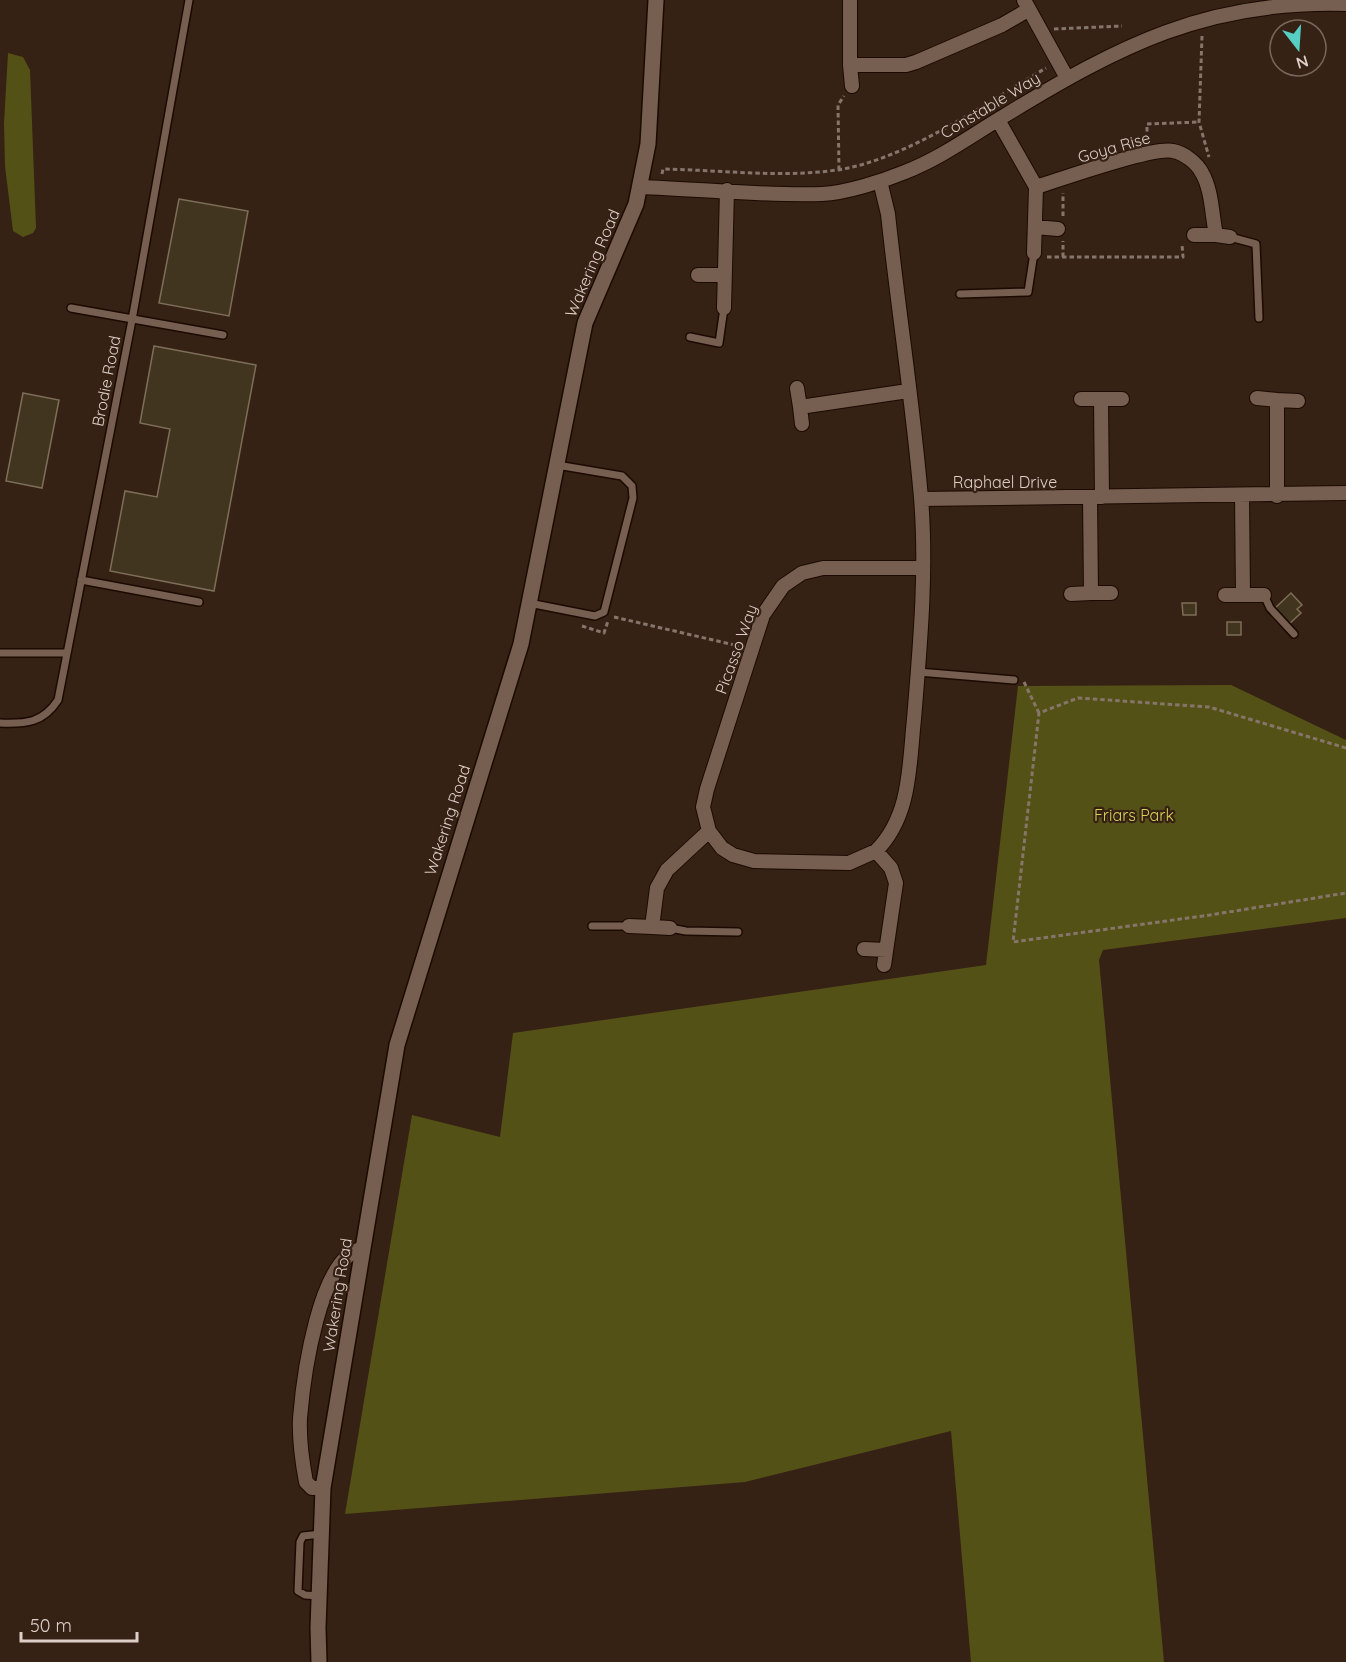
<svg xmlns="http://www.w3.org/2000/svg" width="1346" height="1662" font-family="Quicksand,sans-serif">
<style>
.green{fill:#545117}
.building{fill:#423520;stroke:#7c6e57;stroke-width:1.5}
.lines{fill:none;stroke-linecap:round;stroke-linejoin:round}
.service-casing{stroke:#1c0a01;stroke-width:10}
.minor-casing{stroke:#1c0a01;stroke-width:16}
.tertiary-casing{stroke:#1c0a01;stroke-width:18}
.path{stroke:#86756a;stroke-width:3;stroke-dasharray:4.5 3;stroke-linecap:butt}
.service{stroke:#765e50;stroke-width:7}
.minor{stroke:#765e50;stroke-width:14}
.tertiary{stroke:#765e50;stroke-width:15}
.labels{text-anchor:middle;stroke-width:4.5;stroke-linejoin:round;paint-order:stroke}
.street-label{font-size:16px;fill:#ddcfc7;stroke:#362115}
.park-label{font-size:16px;fill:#d9d252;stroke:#362115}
</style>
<rect width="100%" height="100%" fill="#362115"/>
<!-- green -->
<path class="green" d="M8,53L23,57L30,70L36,228L33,233L23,237L13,231L5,166L4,123Z
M1231,685L1346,740V918L1103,950L1099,960L1164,1662H971L951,1431L745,1482L345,1514L412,1115L500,1137L513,1033L986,965L1018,686Z"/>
<!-- building -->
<path class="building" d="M179,199L248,211L229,316L159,303Z
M154,346L256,365L214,591L110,571L125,491L157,497L170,429L140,423Z
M23,393L59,400L42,488L6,481Z
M1291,593L1302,605L1297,609L1301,613L1288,625L1274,609Z
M1182,603H1196V615H1183Z
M1227,622H1241V635H1227Z"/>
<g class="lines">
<!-- service casing -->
<g class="service-casing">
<path id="service" d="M1230,237L1256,244L1259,318
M960,294L1028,292L1034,253
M71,308L223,335
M690,337L719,343L724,308
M81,580L199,602
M1264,595L1270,608L1294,634
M529,603L595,616L604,612L633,498L632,486L622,476L557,465
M0,653H67
M918,672L1014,680
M0,723C26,724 43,723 58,700L132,320L189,0
M592,926H629
M670,928L686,931L738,932
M319,1596L305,1595L298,1591L300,1542L303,1536L321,1534"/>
</g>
<!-- minor casing -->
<g class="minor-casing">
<path id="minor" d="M850,0V65H906L916,62L1002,25L1028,10
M1024,0L1067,78
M850,65L852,86
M998,120L1036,187C1062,179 1153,146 1173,151C1184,153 1197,163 1202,173C1212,190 1212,216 1216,235L1230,237
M880,181L888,214C898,309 913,403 921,498C927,571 920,646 914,719C909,766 911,816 876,851L891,868L896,883L884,965
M640,187C699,189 764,196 822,194C846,193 883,181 905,172C941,158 972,135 1004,116C1119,46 1206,0 1346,4
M1035,227L1058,229
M1194,235H1216
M1034,253L1036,187
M698,275H724
M724,308L727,190
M797,388L800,407
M1257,398L1277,400V496
M1081,399H1101L1102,497
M1101,399H1122
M1277,400L1298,401
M802,424L800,407L908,391
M921,499L1346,493
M1091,593H1111
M1071,594L1091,593L1090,497
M1225,595H1243L1242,496
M1243,595H1264
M709,831L703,807L707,789L763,615L783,586L802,573L823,568H923
M629,926L652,927L657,888L667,870L709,831L722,848L733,855L754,861L849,863L876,851
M652,927L670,928
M864,949L886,950
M323,1488H312L306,1482C302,1461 299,1439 300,1418C303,1381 319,1253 363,1249"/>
</g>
<!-- tertiary casing -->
<g class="tertiary-casing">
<path id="tertiary" d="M319,1662L318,1628L323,1488L397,1045L521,644L585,323L636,204L648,144L656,0"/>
</g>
<!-- path -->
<path class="path" d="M1054,29L1122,26
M1202,36L1199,122L1209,157
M1147,139V124L1199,122
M839,170L838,105L844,96
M662,174L663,169C720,170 781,178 837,170C906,160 986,103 1046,68
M1063,216V193
M1047,257H1183L1182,244
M1063,257V241
M614,617L739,646
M582,626L604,633L608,621
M1024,682L1039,713
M1346,748L1209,707L1078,698L1039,713L1013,942L1210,915L1346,893"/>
<!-- service -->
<use href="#service" class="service"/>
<!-- minor -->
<use href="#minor" class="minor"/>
<!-- tertiary -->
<use href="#tertiary" class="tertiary"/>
</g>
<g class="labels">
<!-- street labels -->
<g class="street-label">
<text transform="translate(990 105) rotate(-31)" y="6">Constable Way</text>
<text transform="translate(1114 147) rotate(-16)" y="6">Goya Rise</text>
<text transform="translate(592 263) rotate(-67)" y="6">Wakering Road</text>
<text transform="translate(106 381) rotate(-79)" y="6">Brodie Road</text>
<text x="1005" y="488">Raphael Drive</text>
<text transform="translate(736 649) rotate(-70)" y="6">Picasso Way</text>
<text transform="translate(447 820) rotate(-72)" y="6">Wakering Road</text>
<text transform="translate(337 1295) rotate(-81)" y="6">Wakering Road</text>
</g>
<!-- park labels -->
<g class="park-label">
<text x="1134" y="821">Friars Park</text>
</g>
</g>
<!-- north arrow -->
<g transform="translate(1298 48) rotate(163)"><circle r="28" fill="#362115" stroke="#79675c" stroke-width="1.5"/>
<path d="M0-4.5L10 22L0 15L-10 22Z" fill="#56cec4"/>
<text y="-9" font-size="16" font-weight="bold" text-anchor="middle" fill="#ddcfc7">N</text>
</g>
<!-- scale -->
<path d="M21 1632v9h116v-9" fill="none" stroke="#ddcfc7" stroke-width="3"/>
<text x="30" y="1632" font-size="18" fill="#ddcfc7" stroke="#362115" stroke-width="4.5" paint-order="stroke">50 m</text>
</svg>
